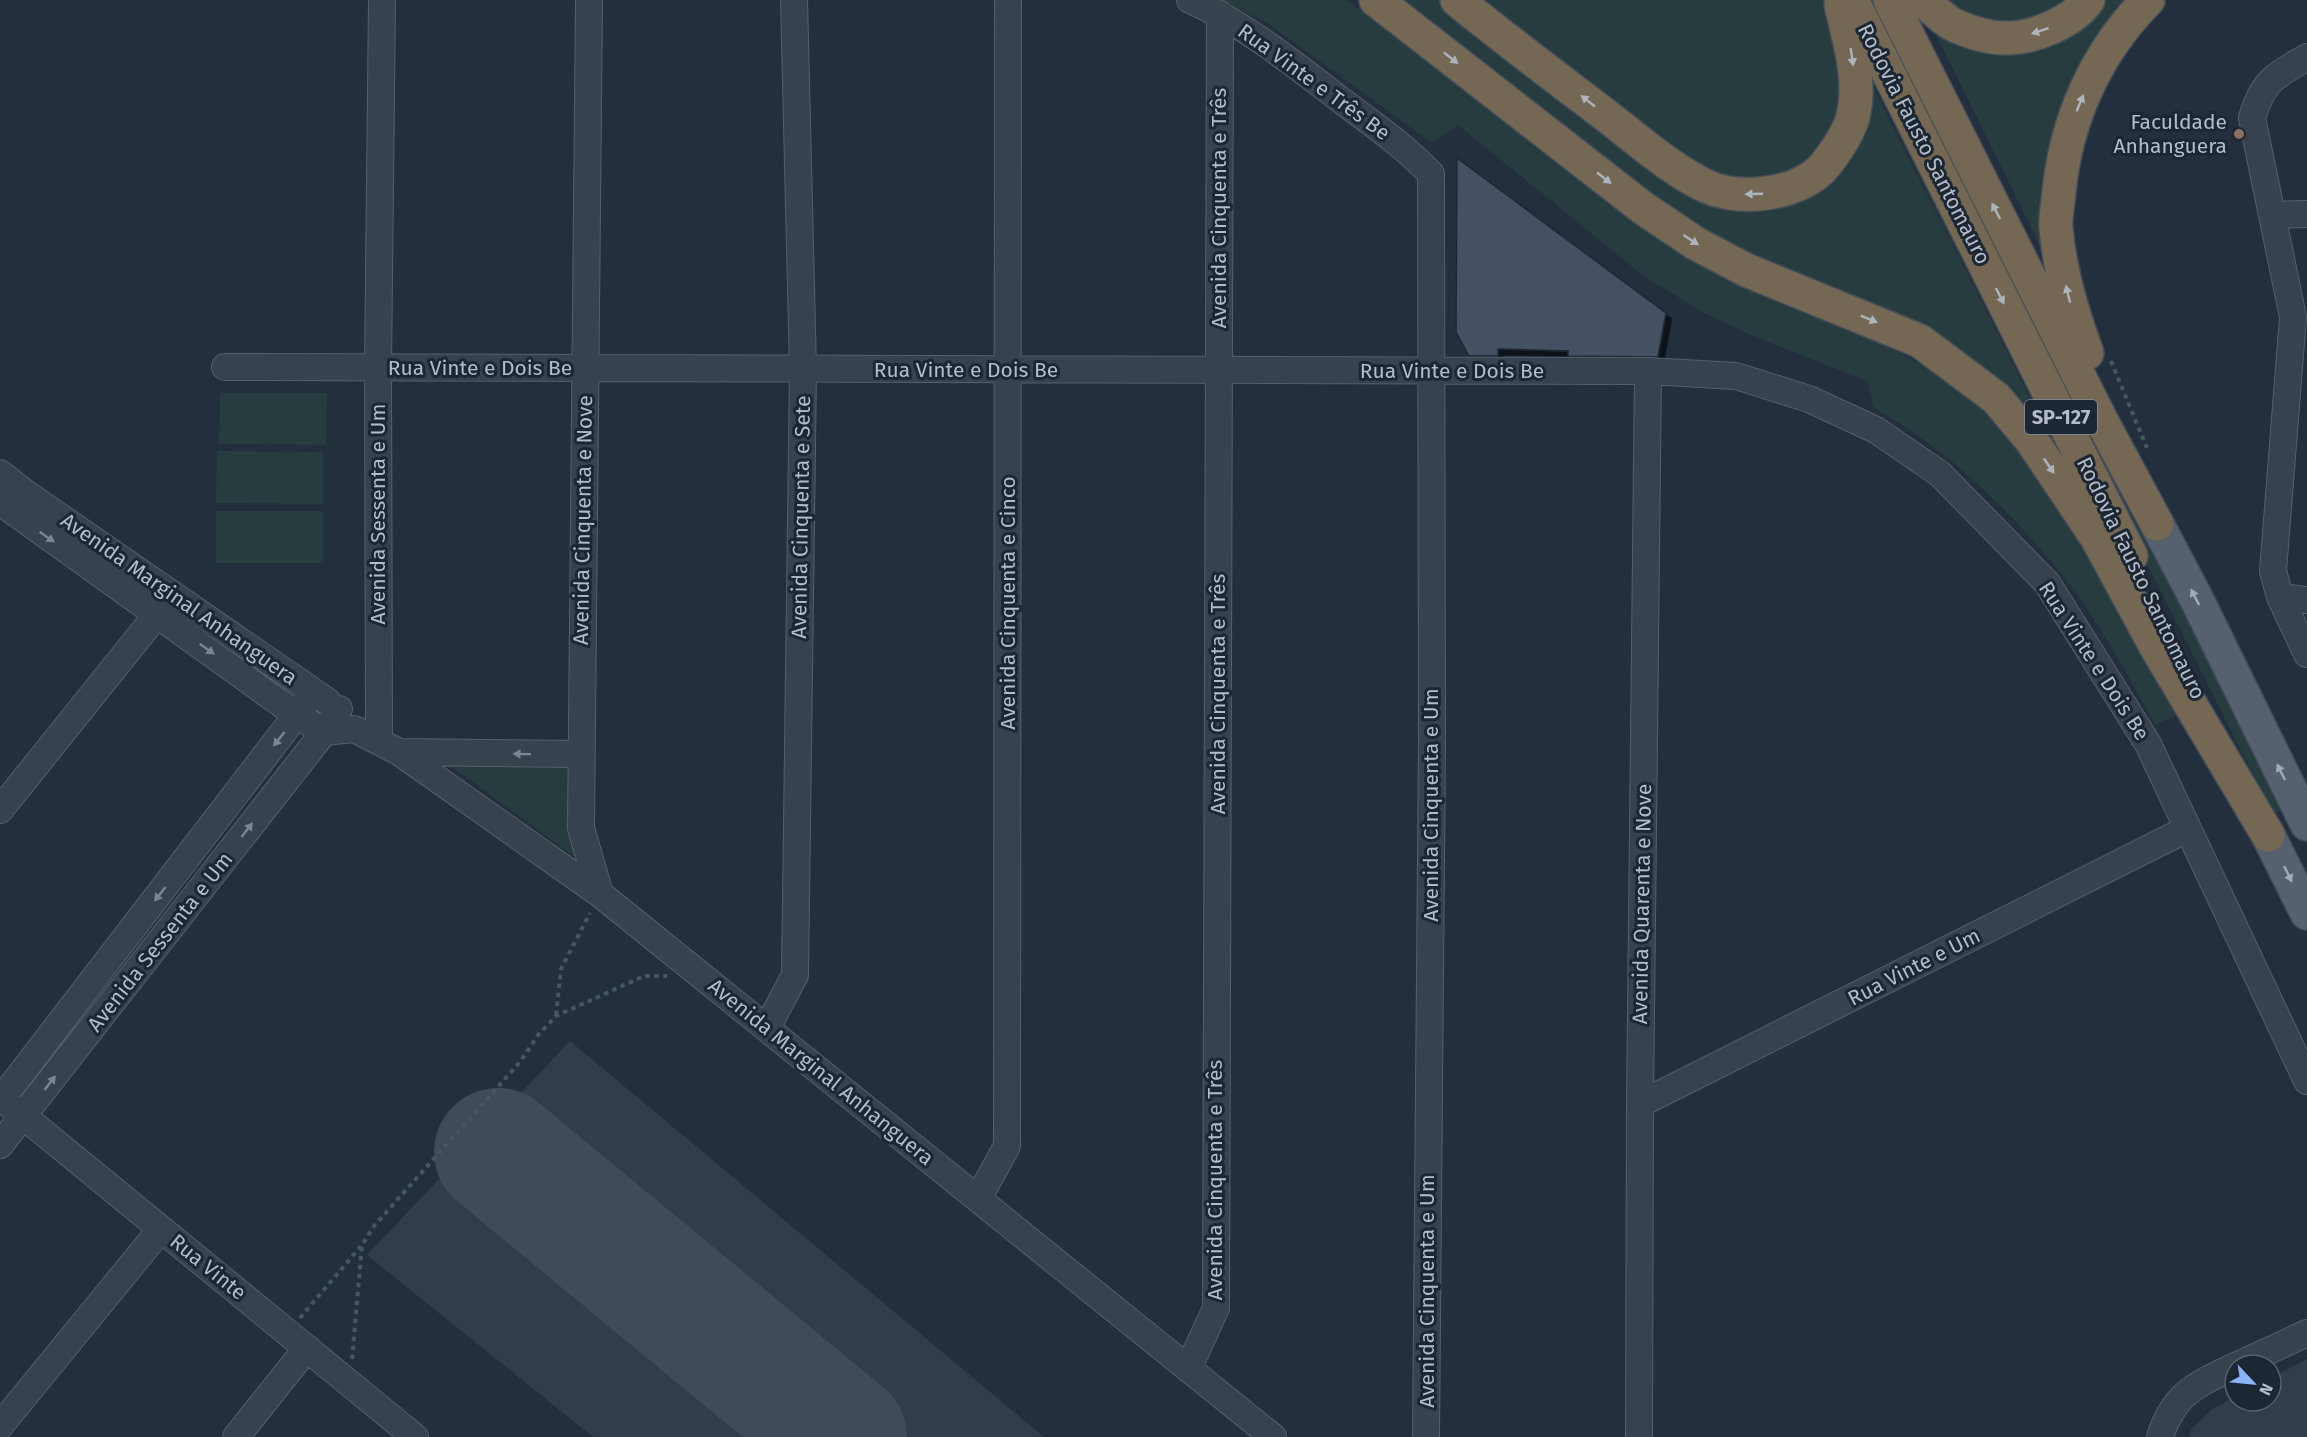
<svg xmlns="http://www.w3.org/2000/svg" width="2307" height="1437" font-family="'Fira Sans',sans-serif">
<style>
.airport{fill:#323c4b}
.green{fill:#263c3f}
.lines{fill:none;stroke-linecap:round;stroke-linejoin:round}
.runway{stroke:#3f4a5a;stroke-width:128}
.building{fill:#455162;stroke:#1f2835;stroke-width:1.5;filter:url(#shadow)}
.minor-casing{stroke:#565f6c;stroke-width:28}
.major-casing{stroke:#414a57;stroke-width:36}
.highway-casing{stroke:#434c59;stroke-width:36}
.path{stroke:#44595c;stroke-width:4;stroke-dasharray:4.5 4.5;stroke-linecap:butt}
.minor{stroke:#38414e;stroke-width:26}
.major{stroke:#56606e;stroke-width:33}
.highway{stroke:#746855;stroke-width:33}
.oneway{fill:#aeb4bd}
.oneway2{fill:#7c8592}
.oneway3{fill:#a1aab7}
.education-dot{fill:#8d6e63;stroke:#1d2633;stroke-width:2}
.labels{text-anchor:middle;stroke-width:6;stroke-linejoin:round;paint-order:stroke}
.shield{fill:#1d2633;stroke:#878f9c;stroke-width:1.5}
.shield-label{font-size:20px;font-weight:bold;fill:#b4bcc9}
.street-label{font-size:21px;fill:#b4bcc9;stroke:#1d2633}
.poi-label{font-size:21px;fill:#b4bcc9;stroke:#1d2633;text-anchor:end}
</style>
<defs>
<filter id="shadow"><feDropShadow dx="5.5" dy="5.5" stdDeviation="0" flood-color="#0009"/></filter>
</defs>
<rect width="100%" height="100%" fill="#242f3e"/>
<!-- airport -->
<path class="airport" d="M570,1041L1044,1437H593L367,1255Z
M2307,1359V1437H2189L2192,1428L2212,1409L2235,1397V1401H2271V1378Z"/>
<!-- green -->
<path class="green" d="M1219,0H1347L1661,239L1702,265L1739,285L1870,338L1908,357L1940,376L1978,406L2015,438L2041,470L2181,712L2155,725C2131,681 2107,636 2078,596C2024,523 1953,452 1874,408L1867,381L1760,339L1704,313L1645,277L1458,125L1432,143L1266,22Z
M1397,0H1443L1650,164L1776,206L1872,84L2049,436L2017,398L1761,263L1682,218Z
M1477,0H1823L1842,61L1845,96L1837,128L1819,153L1793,172L1742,182L1697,168Z
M1863,0H1880L2288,807L2273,814Z
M1941,0H2073L2033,21L1983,24Z
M2103,0H2139L2113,30L2046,258L1931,24L1958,41Z
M220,393H327L326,445L219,444Z
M217,451L323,452V504L216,503Z
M216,511H323V563H216Z
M576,760L579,860L447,763Z"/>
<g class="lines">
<!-- runway -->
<path class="runway" d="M498,1152L843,1437"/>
</g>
<!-- building -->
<path class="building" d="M1457,158L1666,313L1658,357L1568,356V351L1498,349V356H1469L1456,332Z"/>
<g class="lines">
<!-- minor casing -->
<g class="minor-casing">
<path id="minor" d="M589,0L581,828L600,894
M1190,0C1246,25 1294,64 1342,101C1373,124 1404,146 1431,174L1432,743L1426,1437
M2307,57C2275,76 2263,80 2252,118L2293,317L2273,571L2280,597L2307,654
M2272,215L2307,214
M225,367L1648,371L1736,376L1809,399L1876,430L1940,474L2047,583L2148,744L2307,1081
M0,473L24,492L327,701
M0,502L298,716L324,732L354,729L399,752L600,894L1273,1437
M2280,597L2307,600
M379,741L378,368L382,0
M399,752L581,754
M0,810L167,602
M767,1028L795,975L803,370L794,0
M0,1097L415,1437
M0,1101L314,692
M1640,1104L2187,829
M0,1145L324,732L339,709
M978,1199L1007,1146L1008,0
M2238,1365L2307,1333
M1188,1369L1216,1308L1220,14
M0,1426L161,1229
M236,1437L307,1348
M1639,1437L1640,1104L1648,371
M2160,1437C2174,1393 2196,1385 2235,1366"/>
</g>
<!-- major casing -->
<g class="major-casing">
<path id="major" d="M2157,524L2196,598L2307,824
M2268,835L2307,913"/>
</g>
<!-- highway casing -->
<g class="highway-casing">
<path id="highway" d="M1376,0L1643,208L1695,243L1746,270L1920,341L1996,398L2032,441L2097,538L2155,645L2268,835
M1457,0C1506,40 1557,78 1608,117C1638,140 1674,172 1708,187C1742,202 1803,194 1826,164C1837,150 1848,134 1853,117C1862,80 1849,40 1841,5
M1852,0L2131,556
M1890,0L2100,418L2157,524
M1922,0C1933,8 1944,21 1956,26C1970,32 1989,38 2005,38C2032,39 2073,22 2088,0
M2087,353C2072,313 2060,272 2056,229C2055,217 2058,204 2059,192C2066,120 2096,52 2148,0"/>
</g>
<!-- path -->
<path class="path" d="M2111,361L2147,448
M556,1015L561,969L590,913
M300,1318L361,1246
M352,1359L362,1245L374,1226L520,1062L538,1035L556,1016L644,976H667"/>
<!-- minor -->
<use href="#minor" class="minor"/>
<!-- major -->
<use href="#major" class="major"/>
<!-- highway -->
<use href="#highway" class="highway"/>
</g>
<!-- one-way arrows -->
<defs><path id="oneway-solid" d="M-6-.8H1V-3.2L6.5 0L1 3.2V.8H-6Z" transform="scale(1.5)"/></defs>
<g class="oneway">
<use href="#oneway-solid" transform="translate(2040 31) rotate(162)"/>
<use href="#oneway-solid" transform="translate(1852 57) rotate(81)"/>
<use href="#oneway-solid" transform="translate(1451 58) rotate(38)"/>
<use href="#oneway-solid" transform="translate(1588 101) rotate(-142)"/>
<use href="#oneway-solid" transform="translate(2080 103) rotate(-68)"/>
<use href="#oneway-solid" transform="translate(1604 178) rotate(38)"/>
<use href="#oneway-solid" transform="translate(1754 194) rotate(178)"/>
<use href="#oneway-solid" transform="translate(1996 211) rotate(-117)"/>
<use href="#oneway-solid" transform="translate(1691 240) rotate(33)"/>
<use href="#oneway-solid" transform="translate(2068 294) rotate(-104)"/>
<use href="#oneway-solid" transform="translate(2000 296) rotate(63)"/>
<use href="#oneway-solid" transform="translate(1869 319) rotate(22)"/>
<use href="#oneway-solid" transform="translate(2049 466) rotate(56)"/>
</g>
<g class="oneway2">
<use href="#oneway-solid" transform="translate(47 537) rotate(35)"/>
<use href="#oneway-solid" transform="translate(207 649) rotate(36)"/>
<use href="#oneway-solid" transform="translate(279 739) rotate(128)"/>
<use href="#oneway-solid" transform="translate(522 754) rotate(-179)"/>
<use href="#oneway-solid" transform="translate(247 830) rotate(-52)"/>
<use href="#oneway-solid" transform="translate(160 894) rotate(128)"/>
<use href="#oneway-solid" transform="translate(50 1083) rotate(-52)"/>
</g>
<g class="oneway3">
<use href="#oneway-solid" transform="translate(2195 597) rotate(-117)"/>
<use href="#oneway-solid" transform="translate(2281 772) rotate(-116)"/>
<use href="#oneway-solid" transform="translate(2288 874) rotate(64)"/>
</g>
<!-- markers -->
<circle class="education-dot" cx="2239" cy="134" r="6"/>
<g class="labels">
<!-- shield labels -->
<rect class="shield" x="2025" y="400" width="72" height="34" rx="4.5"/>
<g class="shield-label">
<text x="2061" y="424">SP-127</text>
</g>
<!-- street labels -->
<g class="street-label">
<text transform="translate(1314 82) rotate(36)" y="7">Rua Vinte e Três Be</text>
<text transform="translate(1924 144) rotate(63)" y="7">Rodovia Fausto Santomauro</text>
<text transform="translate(1219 208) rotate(-90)" y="7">Avenida Cinquenta e Três</text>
<text x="480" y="375">Rua Vinte e Dois Be</text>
<text x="966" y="377">Rua Vinte e Dois Be</text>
<text x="1452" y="378">Rua Vinte e Dois Be</text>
<text transform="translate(378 514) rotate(-90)" y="7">Avenida Sessenta e Um</text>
<text transform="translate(801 517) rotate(-89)" y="7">Avenida Cinquenta e Sete</text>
<text transform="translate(583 520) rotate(-89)" y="7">Avenida Cinquenta e Nove</text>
<text transform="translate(2141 578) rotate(64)" y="7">Rodovia Fausto Santomauro</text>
<text transform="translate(179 599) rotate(35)" y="7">Avenida Marginal Anhanguera</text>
<text transform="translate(1008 603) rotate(-90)" y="7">Avenida Cinquenta e Cinco</text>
<text transform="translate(2094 661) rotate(57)" y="7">Rua Vinte e Dois Be</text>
<text transform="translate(1218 694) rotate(-90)" y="7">Avenida Cinquenta e Três</text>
<text transform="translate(1431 805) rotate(-90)" y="7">Avenida Cinquenta e Um</text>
<text transform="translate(1642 904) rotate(-89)" y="7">Avenida Quarenta e Nove</text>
<text transform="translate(160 942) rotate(-52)" y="7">Avenida Sessenta e Um</text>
<text transform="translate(1914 967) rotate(-27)" y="7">Rua Vinte e Um</text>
<text transform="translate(821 1072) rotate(39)" y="7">Avenida Marginal Anhanguera</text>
<text transform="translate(1215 1180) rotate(-90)" y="7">Avenida Cinquenta e Três</text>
<text transform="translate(208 1267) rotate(39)" y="7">Rua Vinte</text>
<text transform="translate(1427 1291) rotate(-90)" y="7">Avenida Cinquenta e Um</text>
</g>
<!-- poi labels -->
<g class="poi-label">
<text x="2227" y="129">Faculdade<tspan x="2227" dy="24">Anhanguera</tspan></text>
</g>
</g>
<!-- north arrow -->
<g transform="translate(2253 1383) rotate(116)"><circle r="28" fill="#1d2633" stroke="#59626f" stroke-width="1.5"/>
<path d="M0-4.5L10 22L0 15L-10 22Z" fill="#8ab4f8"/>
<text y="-9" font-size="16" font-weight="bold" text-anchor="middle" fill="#b4bcc9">N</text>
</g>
</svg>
